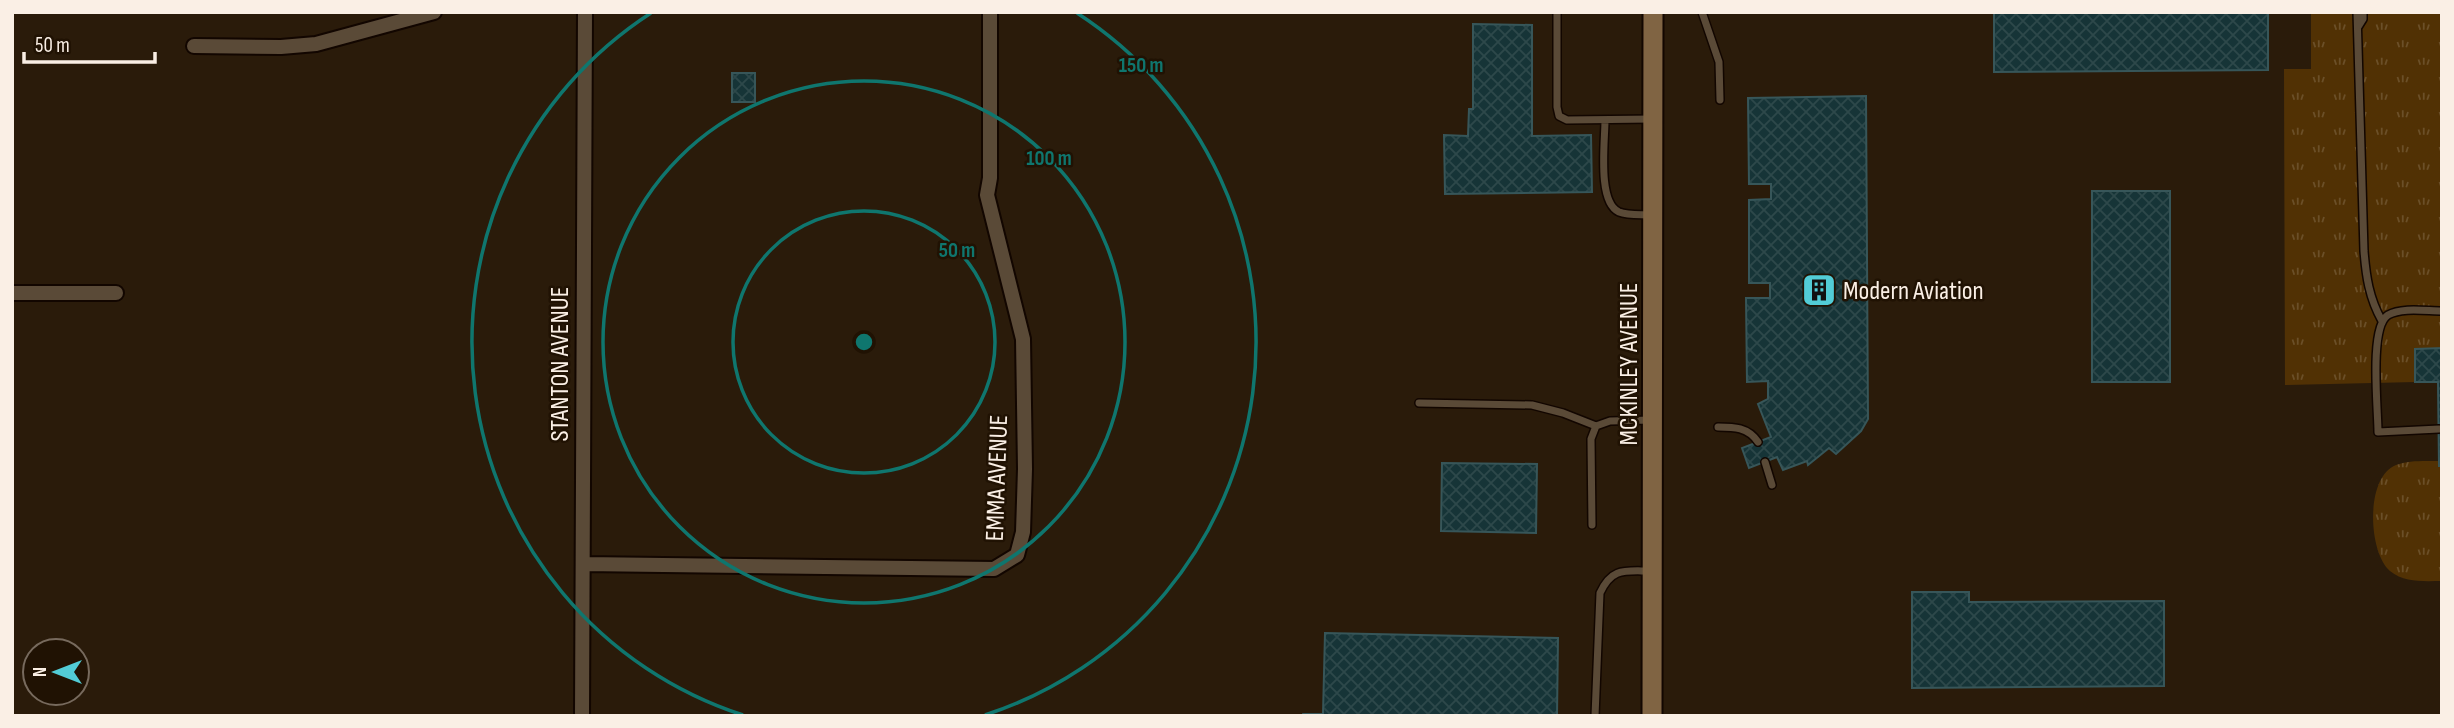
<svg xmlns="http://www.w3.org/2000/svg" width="2454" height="728" font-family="'Sofia Sans Condensed',sans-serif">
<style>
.grass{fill:url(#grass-tufts)}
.building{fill:url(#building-cross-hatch);stroke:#375659;stroke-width:2}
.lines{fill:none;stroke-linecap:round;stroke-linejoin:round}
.lane-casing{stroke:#120600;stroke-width:10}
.street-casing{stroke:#120600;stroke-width:18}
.secondary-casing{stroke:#120600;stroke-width:23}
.lane{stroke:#5a4a37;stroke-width:7}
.street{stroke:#5a4a37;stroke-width:14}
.secondary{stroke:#806443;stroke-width:19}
.ring{fill:none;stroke:#0f766e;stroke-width:3.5}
.labels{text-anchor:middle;stroke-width:5;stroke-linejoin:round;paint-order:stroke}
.poi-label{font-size:26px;fill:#faefe5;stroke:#201203;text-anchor:start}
.street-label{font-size:26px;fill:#faefe5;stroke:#201203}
.centre{fill:#0f766e;stroke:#201203;stroke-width:3.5}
.ring-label{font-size:21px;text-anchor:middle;font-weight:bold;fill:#0f766e;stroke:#201203;stroke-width:5;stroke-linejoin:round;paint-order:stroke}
</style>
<defs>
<pattern id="grass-tufts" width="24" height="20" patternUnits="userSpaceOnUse" patternTransform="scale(1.75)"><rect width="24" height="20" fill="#513104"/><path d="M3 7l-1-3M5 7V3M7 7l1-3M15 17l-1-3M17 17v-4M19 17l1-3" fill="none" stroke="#6b4f28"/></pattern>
<pattern id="building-cross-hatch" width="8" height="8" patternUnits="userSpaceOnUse" patternTransform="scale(1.75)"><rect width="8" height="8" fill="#163437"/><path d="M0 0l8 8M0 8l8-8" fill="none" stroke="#2d484a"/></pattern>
</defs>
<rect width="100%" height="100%" fill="#2a1b0a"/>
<!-- grass -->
<path class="grass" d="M2311,12H2442V348L2415,349V382L2285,385L2284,69H2311Z
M2439,461V466H2442V581C2424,581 2405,583 2390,571C2368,552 2365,477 2396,465C2408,460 2426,461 2439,461Z"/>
<!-- building -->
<path class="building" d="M1994,12H2268V70L1994,72Z
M1473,24L1532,25V136L1591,135L1592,192L1445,194L1444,135L1468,136L1469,109H1473Z
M732,73H755V102H732Z
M1866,96L1868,419L1861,431L1836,454L1829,448L1808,465L1807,461L1783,470L1777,457L1749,468L1742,448L1771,437L1758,404L1768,399V381L1747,382L1746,298H1770V283H1749V200L1771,199V184H1749L1748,98Z
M2092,191H2170V382H2092Z
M2442,348V466H2439L2438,382H2415V349Z
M1442,463L1537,464L1536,533L1441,531Z
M1912,592H1969V602L2164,601V686L1912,688Z
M1325,633L1558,638L1557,716H1302L1303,714H1323Z"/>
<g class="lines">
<!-- lane casing -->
<g class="lane-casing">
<path id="lane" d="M1557,12V107L1559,116L1567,120L1653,119
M1702,12L1719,62L1720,100
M2357,12L2364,251C2366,276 2369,298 2382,321
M2358,27L2363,19V12
M1605,120C1605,142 1597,202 1619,212C1629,216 1642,214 1653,215
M1419,403L1532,405L1563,413L1596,426
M1718,427C1734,427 1748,427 1758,442
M2439,429L2378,432C2378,409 2369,327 2388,315C2402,307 2426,311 2442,311
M1765,462L1772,485
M1592,525L1591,439L1596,426L1610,421L1652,420
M1595,716L1600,593C1612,567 1625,571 1651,571"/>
</g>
<!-- street casing -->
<g class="street-casing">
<path id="street" d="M194,46L281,47L316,44L434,12
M12,293H116
M583,564L994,569L1017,555L1023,532L1025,469L1023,339L987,195L990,178V12
M582,716L585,12"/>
</g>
<!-- secondary casing -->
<g class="secondary-casing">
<path id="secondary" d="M1652,716L1653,12"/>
</g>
<!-- lane -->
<use href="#lane" class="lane"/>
<!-- street -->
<use href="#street" class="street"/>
<!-- secondary -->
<use href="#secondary" class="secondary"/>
</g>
<!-- distance rings -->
<g class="ring">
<circle cx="864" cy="342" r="131"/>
<circle cx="864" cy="342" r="261"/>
<path d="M743 715A392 392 0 0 1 651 13M1077 13A392 392 0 0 1 985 715"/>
</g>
<!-- icons -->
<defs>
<g id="building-square" transform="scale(1.75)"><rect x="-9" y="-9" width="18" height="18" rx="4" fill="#52ccd6" stroke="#201203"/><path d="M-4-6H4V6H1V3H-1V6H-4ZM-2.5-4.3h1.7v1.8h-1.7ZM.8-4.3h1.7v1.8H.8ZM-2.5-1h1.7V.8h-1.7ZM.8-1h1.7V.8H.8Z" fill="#111"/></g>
</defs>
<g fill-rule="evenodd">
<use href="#building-square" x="1819" y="290"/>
</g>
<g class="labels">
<!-- poi labels -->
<g class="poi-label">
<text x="1843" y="299">Modern Aviation</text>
</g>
<!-- street labels -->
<g class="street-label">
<text transform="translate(559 364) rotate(-90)" y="9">STANTON AVENUE</text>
<text transform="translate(1628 364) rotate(-90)" y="9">MCKINLEY AVENUE</text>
<text transform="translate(996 478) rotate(-88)" y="9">EMMA AVENUE</text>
</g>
</g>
<circle cx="864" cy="342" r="10" class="centre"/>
<g class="ring-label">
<text x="1141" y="72">150 m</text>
<text x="1049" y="165">100 m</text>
<text x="957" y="257">50 m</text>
</g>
<!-- border -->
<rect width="2454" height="728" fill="none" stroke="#faefe5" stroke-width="28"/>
<!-- north arrow -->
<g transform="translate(56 672) rotate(270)"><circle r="33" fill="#201203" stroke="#776a5d" stroke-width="2"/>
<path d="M0-5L12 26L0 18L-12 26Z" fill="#52ccd6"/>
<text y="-10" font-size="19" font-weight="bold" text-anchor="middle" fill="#faefe5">N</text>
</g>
<!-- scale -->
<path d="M24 52v10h131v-10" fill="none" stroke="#faefe5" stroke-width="3.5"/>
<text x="35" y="52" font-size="21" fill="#faefe5" stroke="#201203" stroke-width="5" paint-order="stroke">50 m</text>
</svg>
